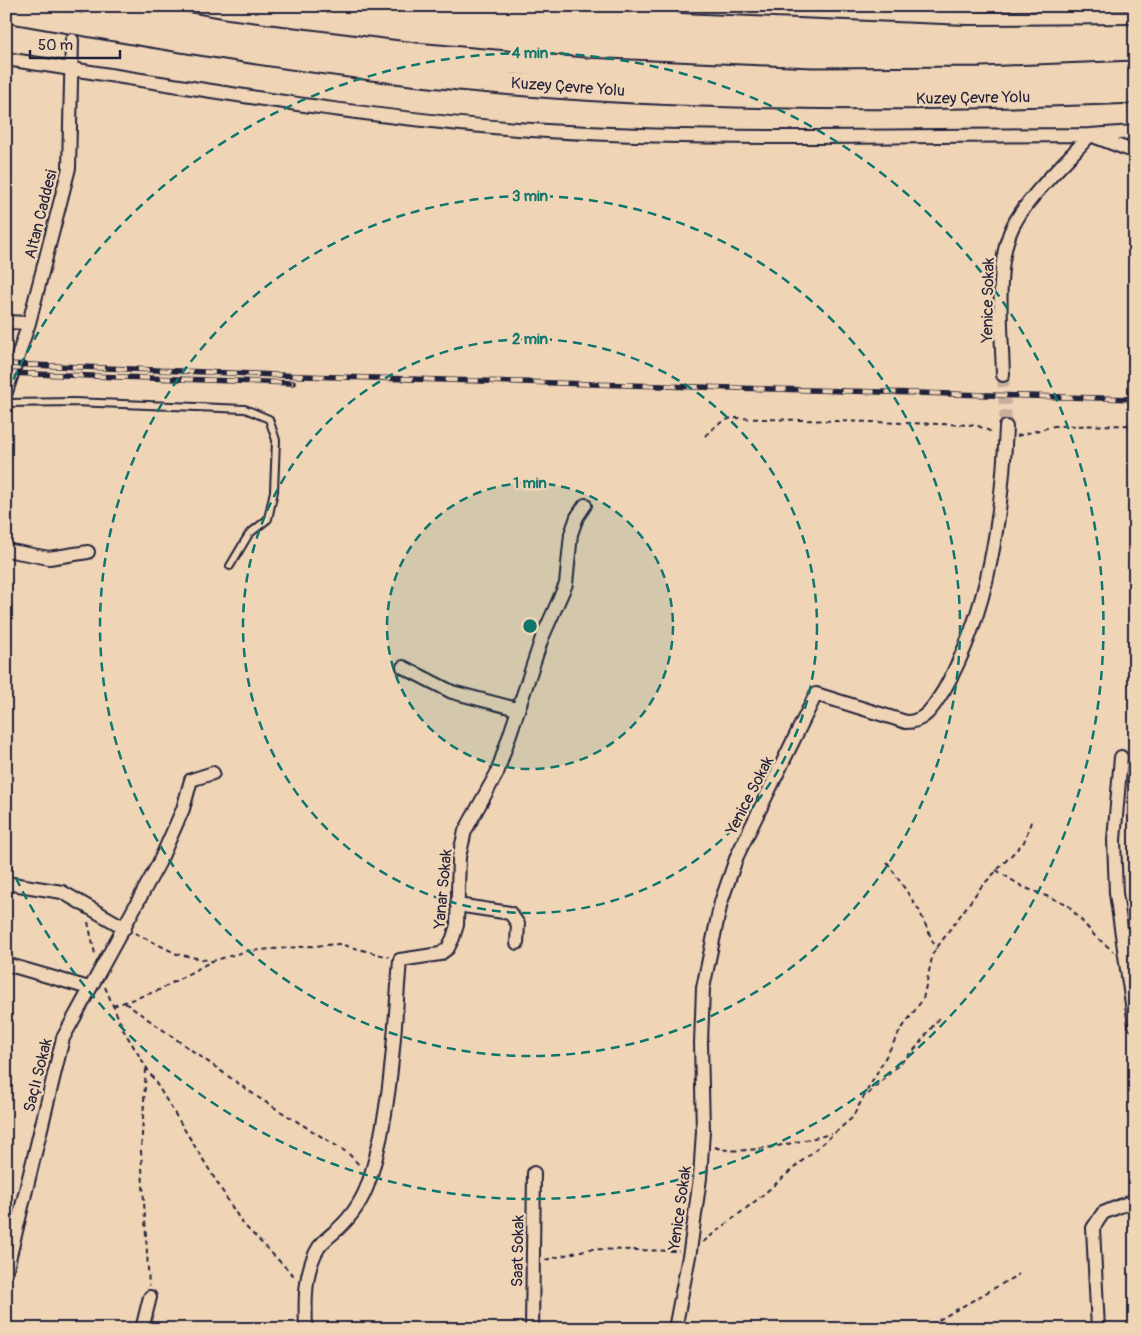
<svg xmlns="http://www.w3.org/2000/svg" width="1141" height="1335" font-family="Pangolin,sans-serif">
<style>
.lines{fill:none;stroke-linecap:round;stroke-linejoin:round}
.minor-tunnel{stroke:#c6b09d;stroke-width:12;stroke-dasharray:12 6;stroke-linecap:butt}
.tertiary-tunnel{stroke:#c6b09d;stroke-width:16;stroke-dasharray:16 8;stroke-linecap:butt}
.service-casing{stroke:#22223b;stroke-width:10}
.minor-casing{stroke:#22223b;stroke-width:16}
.trunk-casing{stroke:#22223b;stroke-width:25}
.path{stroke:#22223b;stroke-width:2;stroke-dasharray:5 4;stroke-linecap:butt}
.service{stroke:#efd4b6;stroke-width:6}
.minor{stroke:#efd4b6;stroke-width:12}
.trunk{stroke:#efd4b6;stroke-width:21}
.rail-casing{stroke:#22223b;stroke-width:5.5}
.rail{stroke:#efd4b6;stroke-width:4;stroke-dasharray:11;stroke-linecap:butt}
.ring{fill:none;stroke:#0f766e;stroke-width:2.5;stroke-dasharray:9 6}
.labels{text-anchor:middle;stroke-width:5;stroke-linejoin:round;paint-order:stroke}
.street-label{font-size:16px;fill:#22223b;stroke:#efd4b6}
.centre{fill:#0f766e;stroke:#efd4b6;stroke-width:2.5}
.ring-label{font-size:15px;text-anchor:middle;font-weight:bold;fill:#0f766e;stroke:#efd4b6;stroke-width:5;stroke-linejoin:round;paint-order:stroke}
</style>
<rect width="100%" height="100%" fill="#efd4b6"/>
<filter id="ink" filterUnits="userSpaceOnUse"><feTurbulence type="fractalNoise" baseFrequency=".02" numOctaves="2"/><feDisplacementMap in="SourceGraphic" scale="10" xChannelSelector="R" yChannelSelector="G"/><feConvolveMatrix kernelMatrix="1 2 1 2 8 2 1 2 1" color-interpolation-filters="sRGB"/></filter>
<g filter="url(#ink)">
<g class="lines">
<!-- minor-tunnel -->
<path class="minor-tunnel" d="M1003,375L1006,427"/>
<!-- tertiary-tunnel -->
<path class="tertiary-tunnel" d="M73,34L78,6"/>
<!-- service casing -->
<g class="service-casing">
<path id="service" d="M6,403L74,402L245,409L269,419L276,440L274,491L268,519L249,534L230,566"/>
</g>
<!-- minor casing -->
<g class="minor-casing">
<path id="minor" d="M681,6L967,18L1135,17
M6,59C181,85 356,118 532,130C718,142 904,135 1090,135L1135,132
M6,322L29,323
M1003,375C1002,333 994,263 1013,226C1028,196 1067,161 1090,135L1135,152
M6,392L29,323L69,168L72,40
M6,550L49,558L88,552
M403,667L452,692L517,709
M1121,757L1114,840L1116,893L1135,1025
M6,883L62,892L125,928
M457,905L510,913L518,924L517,943
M6,964L89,988
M6,1272L63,1038L159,863L183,809L191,780L213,773
M142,1329L150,1297
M306,1329C305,1303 304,1270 319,1247C324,1240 331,1235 338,1229C353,1215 364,1198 370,1178C392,1108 394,1032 400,960L440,954L448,948L453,938L457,925L459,857L465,831L497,773L542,638L566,584L571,534L577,517L585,505
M532,1329L534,1173
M675,1329L690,1251L700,1178L703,1131L701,1043L703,988L721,902L737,856L816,694L906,722C926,722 934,705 944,690C989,612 1002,515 1006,427
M1098,1329L1093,1228L1103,1213L1135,1200"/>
</g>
<!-- trunk casing -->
<g class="trunk-casing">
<path id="trunk" d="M90,6L230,31L415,54L585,69L812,79L982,78L1135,72
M6,11C141,35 276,58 412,74C651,101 894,102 1135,92"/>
</g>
<!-- path -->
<path class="path" d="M705,436L718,424L731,418L976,425L994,433
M1017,436L1054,426L1135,425
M887,862L919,910L936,949
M996,870L1023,887L1067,904L1095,936L1113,951
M88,922L95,954
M135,933L177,954L212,961
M105,987L124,1031L242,1223L296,1278
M125,1003L259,1098L348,1153L361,1167
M113,1006L157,991L212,961L247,951L339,944L389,957
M146,1069L141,1151L149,1286
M868,1094L915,1049L939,1018
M715,1147C739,1158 804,1140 831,1134
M703,1242L758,1199L852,1118L900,1031L923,999L933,953L981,887L1024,842L1032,819
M545,1260L589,1249L679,1251
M923,1329L1019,1274"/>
<!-- service -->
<use href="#service" class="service"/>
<!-- minor -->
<use href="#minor" class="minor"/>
<!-- trunk -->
<use href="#trunk" class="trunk"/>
<!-- rail casing -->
<g class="rail-casing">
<path id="rail" d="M6,364L303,376L1135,399
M6,373L293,383"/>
</g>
<!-- rail -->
<use href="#rail" class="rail"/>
</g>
</g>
<!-- distance rings -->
<circle cx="530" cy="626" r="143" fill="#0f766e" fill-opacity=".12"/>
<g class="ring">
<circle cx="530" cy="626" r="143"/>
<circle cx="530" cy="626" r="287"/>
<circle cx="530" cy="626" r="430"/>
<path d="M7 393A573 573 0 1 1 7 859"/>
</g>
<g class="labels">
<!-- street labels -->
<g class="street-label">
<text transform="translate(568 86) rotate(4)" y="6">Kuzey Çevre Yolu</text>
<text transform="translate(973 97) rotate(-1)" y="6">Kuzey Çevre Yolu</text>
<text transform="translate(40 214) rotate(-76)" y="6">Altan Caddesi</text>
<text transform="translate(987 300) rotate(-89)" y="6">Yenice Sokak</text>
<text transform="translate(749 795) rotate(-63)" y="6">Yenice Sokak</text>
<text transform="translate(442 889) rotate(-85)" y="6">Yanar Sokak</text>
<text transform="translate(37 1075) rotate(-76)" y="6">Saçlı Sokak</text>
<text transform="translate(679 1208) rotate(-82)" y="6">Yenice Sokak</text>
<text transform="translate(517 1251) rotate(-89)" y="6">Saat Sokak</text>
</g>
</g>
<circle cx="530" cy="626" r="8" class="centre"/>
<g class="ring-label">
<text x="530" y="58">4 min</text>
<text x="530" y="201">3 min</text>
<text x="530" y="344">2 min</text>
<text x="530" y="488">1 min</text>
</g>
<!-- margin -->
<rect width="1141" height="1335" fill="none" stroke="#efd4b6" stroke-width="25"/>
<rect x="12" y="12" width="1116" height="1310" fill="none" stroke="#22223b" stroke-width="2" filter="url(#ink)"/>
<!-- scale -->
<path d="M30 50v8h90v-8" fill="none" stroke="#22223b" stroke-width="2.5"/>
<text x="38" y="50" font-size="15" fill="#22223b" stroke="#efd4b6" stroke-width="4" paint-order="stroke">50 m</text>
</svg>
